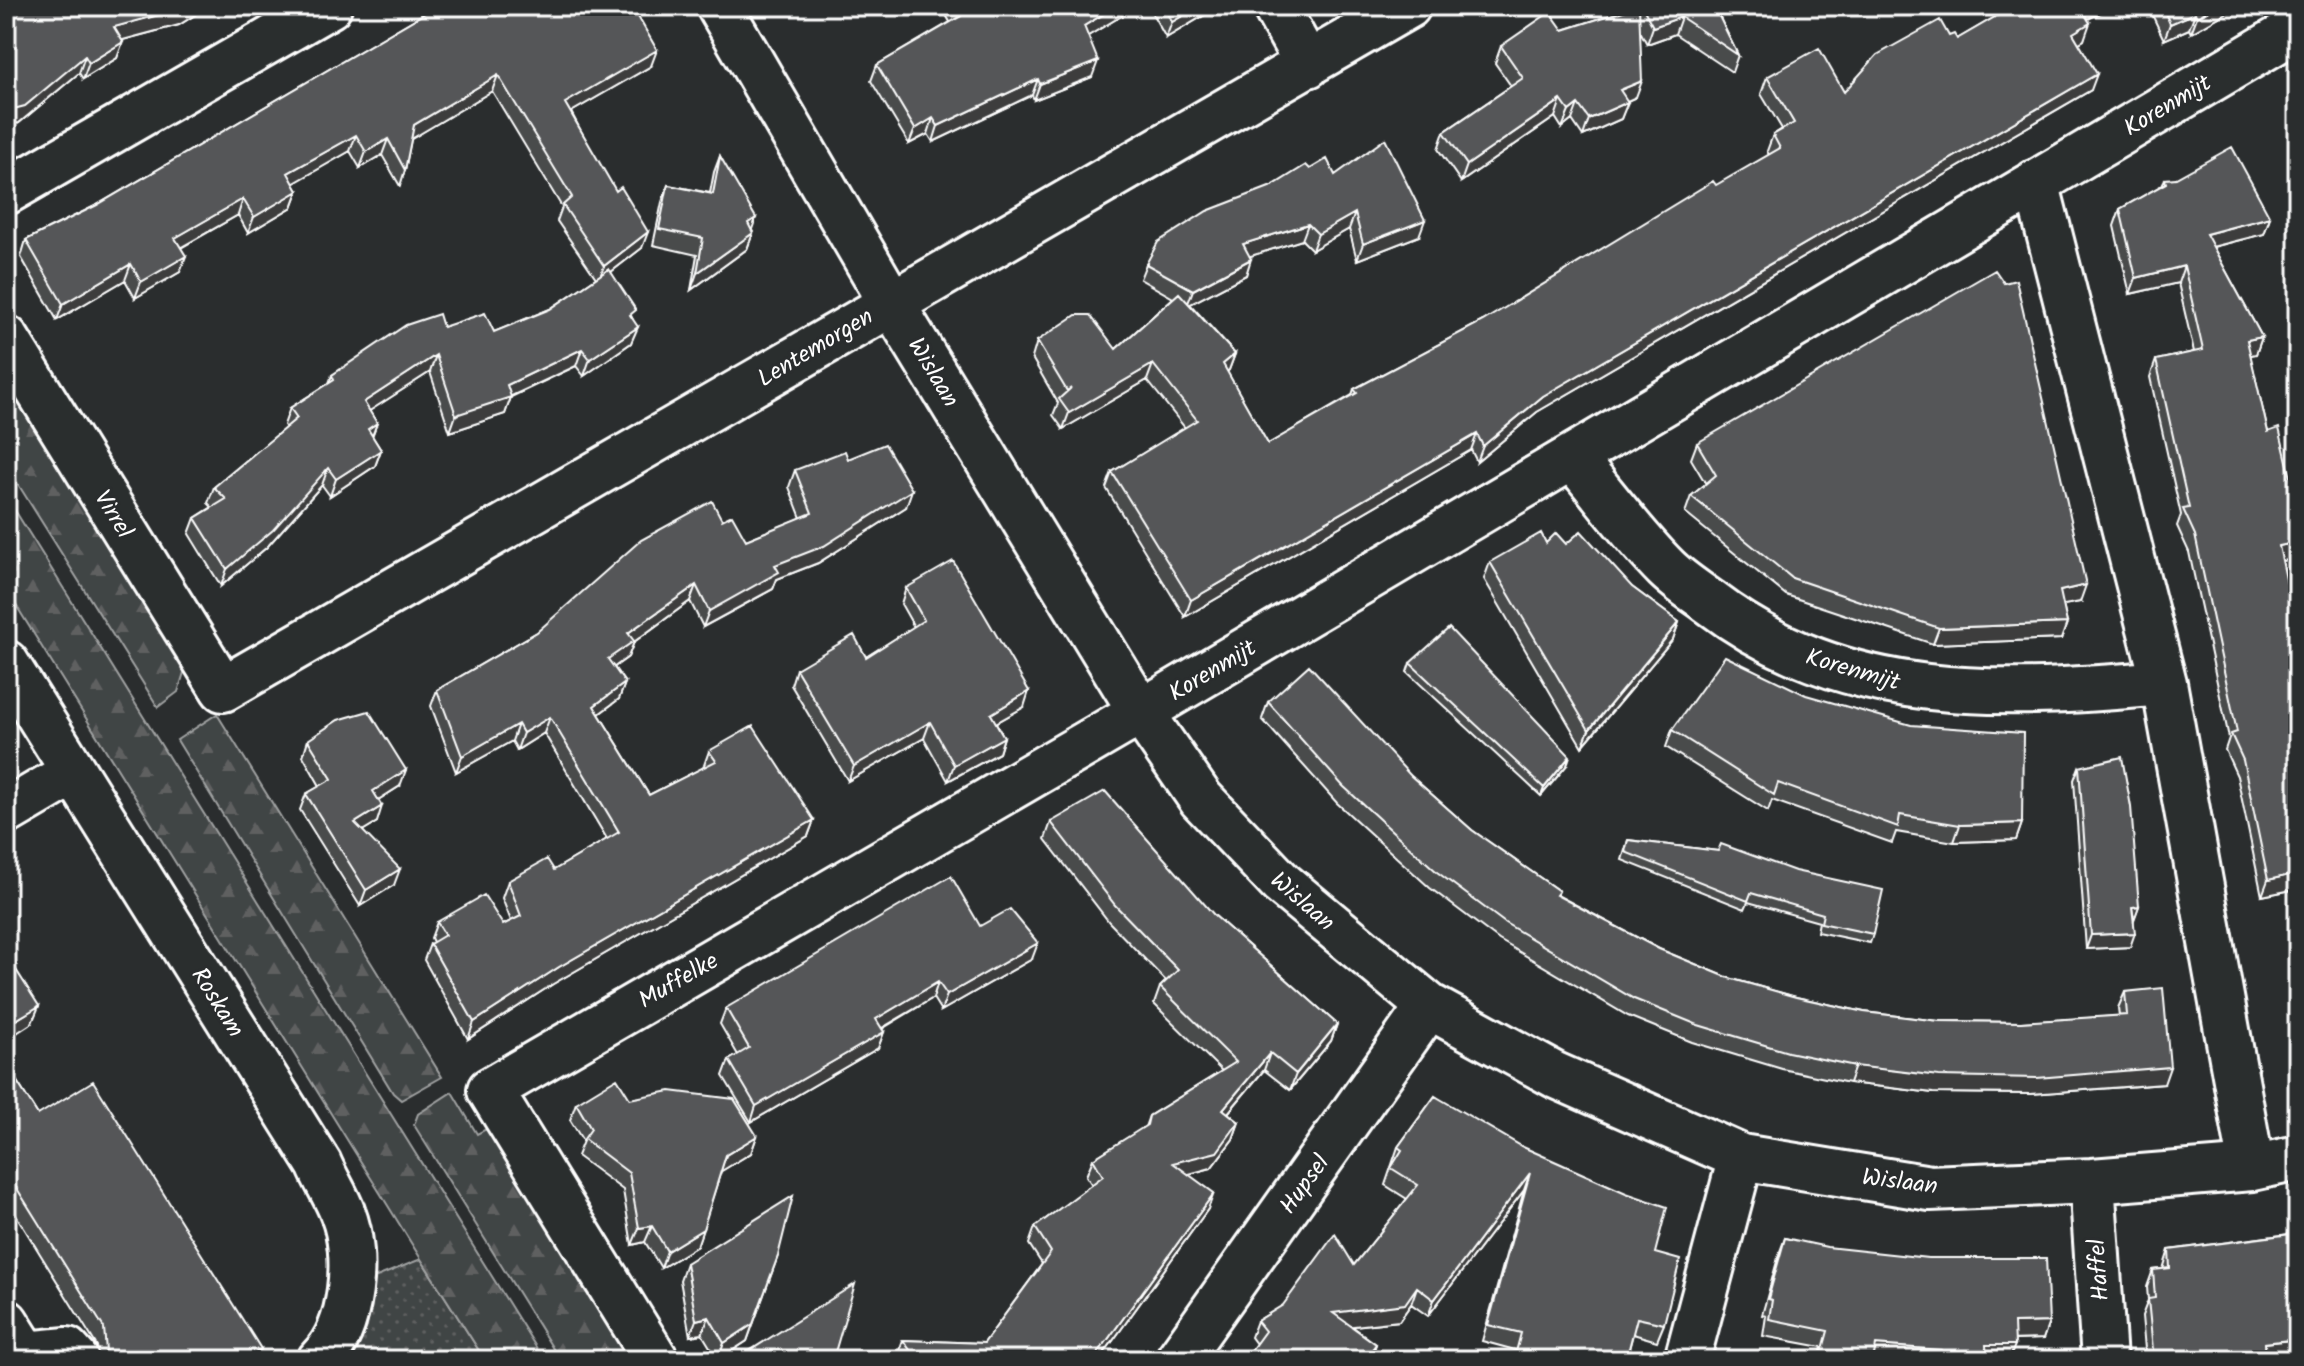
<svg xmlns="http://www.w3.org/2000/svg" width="2304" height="1366" font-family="Kalam,sans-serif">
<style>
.grass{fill:url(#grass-dots);stroke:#a0a2a2;stroke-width:2}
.forest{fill:url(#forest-firs);stroke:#a0a2a2;stroke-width:2}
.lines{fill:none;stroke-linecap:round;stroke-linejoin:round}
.minor-casing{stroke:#fff;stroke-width:50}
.minor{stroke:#2a2d2e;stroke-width:44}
.wall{fill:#494b4c;stroke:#fff;stroke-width:2}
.shaded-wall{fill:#3c3d3e;stroke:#fff;stroke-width:2}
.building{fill:#555758;stroke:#fff;stroke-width:2}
.labels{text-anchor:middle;stroke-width:6;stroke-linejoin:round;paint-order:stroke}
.street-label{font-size:24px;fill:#fff;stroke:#2a2d2e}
</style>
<defs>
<pattern id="grass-dots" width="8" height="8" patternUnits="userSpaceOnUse" patternTransform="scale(2)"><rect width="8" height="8" fill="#414445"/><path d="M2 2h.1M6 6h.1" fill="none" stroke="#5e6061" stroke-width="1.8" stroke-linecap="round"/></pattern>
<pattern id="forest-firs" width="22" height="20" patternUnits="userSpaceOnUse" patternTransform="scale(2)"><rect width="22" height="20" fill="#414445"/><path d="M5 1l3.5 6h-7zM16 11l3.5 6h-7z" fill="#5e6061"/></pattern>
</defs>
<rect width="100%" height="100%" fill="#2a2d2e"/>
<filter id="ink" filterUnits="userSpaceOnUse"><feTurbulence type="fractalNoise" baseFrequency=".0125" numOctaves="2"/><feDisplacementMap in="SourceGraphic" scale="16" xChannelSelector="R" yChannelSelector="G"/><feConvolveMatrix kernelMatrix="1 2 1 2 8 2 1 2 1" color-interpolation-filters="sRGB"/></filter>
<g filter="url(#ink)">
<!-- grass -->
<path class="grass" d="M421,1259L485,1360H352L367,1327L374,1278Z"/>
<!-- forest -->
<path class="forest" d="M6,369L186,666L178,692L158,707L6,465Z
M6,496L544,1360H485L421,1259L6,589Z
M217,714L442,1077L401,1100L393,1093L177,740Z
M452,1092L477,1134L492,1126L643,1360H560L414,1125L418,1114Z"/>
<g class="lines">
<!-- minor casing -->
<g class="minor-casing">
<path id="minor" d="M719,6L891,302L1141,712L1201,799L1281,883L1429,1006L1555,1075L1741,1157L1930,1188L2092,1181L2252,1168L2298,1158
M1275,6L1308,65
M2036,182L2164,683L2252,1168
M6,192L329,6
M6,338L223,689L1408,6
M1572,457C1603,493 1632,534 1666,568C1679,581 1695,591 1710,602C1846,706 2001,697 2164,683
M6,663L319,1164C326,1181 337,1197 343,1214C359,1255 353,1328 320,1360
M6,812L74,772
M2092,1181L2104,1360
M6,1322L26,1354L67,1350L76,1360
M656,1360L490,1090L1141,712L2298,28
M1178,1360L1429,1006
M1687,1360L1741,1157"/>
</g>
<!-- minor -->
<use href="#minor" class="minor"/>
</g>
<!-- wall -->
<path class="wall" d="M6,6H209L179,25L122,40L117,58L83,79L79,73L19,123Z
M437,6L651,66L571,112L642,248L611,272L633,320L631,343L584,376L576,366L511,397L505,414L450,432L430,372L369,411L377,423L372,436L381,450L375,466L330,496L322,485L267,547L221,586L189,534L195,518L212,507L208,503L214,487L286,428L284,425L290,408L329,383L332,375L443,327L494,332L550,309L596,278L557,221L562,207L492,91L411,139L405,170L400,186L382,155L360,168L350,151L293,183L298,191L292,207L248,233L238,215L181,248L180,272L135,298L125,280L57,320L21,257L26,240L97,205Z
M941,6H1138L1088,36L1092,77L1034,100L1032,95L933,142L928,134L909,144L871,81L877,65L950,22Z
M1148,6H1214L1213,10L1166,38Z
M1628,6H1714L1738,55L1732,72L1675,34L1647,44L1640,31L1636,97L1627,101L1621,119L1583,136L1572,120L1562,128L1555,117L1461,182L1438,149L1444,132L1511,86L1495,63L1501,46L1563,30L1630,9Z
M2014,6H2115L2088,19L2084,40L2079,43L2091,90L1537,412L1477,462L1471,450L1185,617L1106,488L1112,472L1185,428L1147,380L1063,429L1053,415L1058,403L1032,358L1037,341L1116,349L1173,298L1140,279L1146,264L1272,186L1310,169L1335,175L1419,236L1357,260L1349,229L1312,250L1302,240L1250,256L1246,275L1190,304L1235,354L1229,370L1227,372L1268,444L1352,395L1354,389L1483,321L1769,155L1767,151L1773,135L1782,129L1761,94L1767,77L1844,92L1949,36L1957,39Z
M2148,6H2238L2191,33L2189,29L2164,40Z
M720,156L753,233L747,249L691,290L697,255L653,245L662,202L668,185L710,193L714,172Z
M2165,179L2270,217L2264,234L2213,247L2262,337L2256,354L2250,355L2268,432L2298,507V558L2282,561L2298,636V896L2297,889L2262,896L2237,776L2225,750L2229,738L2189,552L2177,526L2181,515L2150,377L2156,360L2194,352L2178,283L2130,294L2114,226L2120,209L2162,185Z
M1697,443L2080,602L2063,605L2067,623L2061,639L1933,644L1786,595L1685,513L1691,496L1706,484L1691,459Z
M848,459L906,507L818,563L777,579L773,589L703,627L690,601L634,642L628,657L614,667L625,683L619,699L599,714L649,795L703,768L709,751L814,820L808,836L553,984L468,1039L424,960L430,944L433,942L431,938L437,922L503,925L511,921L502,898L508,881L554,870L607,839L544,733L517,750L512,741L456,772L431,706L437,690L537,632L722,520L746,540L801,518L789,487L795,470Z
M1546,543L1566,544L1632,587L1679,622L1673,639L1582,747L1484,579L1490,562Z
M906,588L1024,707L996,723L1004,737L999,753L948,781L924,738L848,781L791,685L796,669L866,657L914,627L901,604Z
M1410,663L1567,765L1541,796L1407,672Z
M1268,702L1411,776L1472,830L1559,891L1557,895L1659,949L1729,978L1796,997L1864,1012L1939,1021L2021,1022L2119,1016L2118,1008L2125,992L2164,1084L2031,1094L1933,1093L1849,1083L1782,1069L1692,1042L1628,1016L1499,940L1430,888L1337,803L1262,719Z
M1672,730L2022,823L2016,840L1954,842L1896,832L1892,843L1772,800L1768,811L1666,747Z
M308,740L400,786L378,800L377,822L362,831L394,885L360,906L300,810L306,794L320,786L303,756Z
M2079,767L2139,906L2134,919L2130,947L2086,949L2074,780Z
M1051,822L1214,915L1337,1024L1331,1041L1290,1090L1264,1070L1228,1113L1239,1122L1233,1139L1211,1168L1188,1174L1208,1209L1099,1360H900L897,1356L903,1340L984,1343L1042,1264L1029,1244L1035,1227L1092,1185L1086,1176L1093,1159L1145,1127L1149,1116L1222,1071L1154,1004L1160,987L1166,981L1109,922L1045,839Z
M1628,840L1718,851L1873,934L1870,943L1817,932L1819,922L1748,902L1745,909L1622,860Z
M980,926L1032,959L941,1011L933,998L882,1029L884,1032L878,1048L751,1122L723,1076L729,1060L738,1055L720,1024L726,1008Z
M6,1064L38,1115L257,1360H99L97,1346L6,1199Z
M1435,1096L1655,1253L1664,1324L1657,1341L1633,1334L1626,1360H1512L1515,1350L1482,1341L1524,1190L1428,1316L1411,1304L1399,1321L1352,1326L1376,1344L1370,1360H1244L1256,1344L1251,1337L1257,1321L1354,1265L1407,1199L1385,1185L1398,1147Z
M630,1099L757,1136L751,1153L721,1171L697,1246L661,1268L645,1242L632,1245L623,1190L577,1156L583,1141L570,1120L576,1103Z
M2298,1233V1355L2266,1360H2146L2142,1316L2148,1300L2147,1287L2153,1270L2163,1269L2169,1250Z
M1785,1238L2049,1322L2043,1339L2015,1340L2009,1360H1819L1822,1347L1763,1336L1766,1316L1762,1315L1779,1254Z
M778,1256L747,1341L718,1360L702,1334L690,1336L680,1280L686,1263Z"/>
<!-- shaded-wall -->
<path class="shaded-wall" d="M189,6H209L179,25L108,44L114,27Z
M1117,6H1138L1078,42L1084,26Z
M1199,6H1214L1213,10L1166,38L1172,22Z
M2086,6H2115L2076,24L2081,8Z
M2215,6H2238L2191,33L2197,17Z
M2195,13L2189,29L2164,40L2170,24Z
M1681,17L1675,34L1647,44L1653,27Z
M2090,23L2084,40L2067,50L2073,33Z
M123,42L117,58L83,79L89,63Z
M657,50L651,66L559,119L565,103Z
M85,56L79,73L19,123L6,126V111Z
M1098,61L1092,77L1034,100L1040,84Z
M2097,74L2091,90L1537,412L1477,462L1483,446L1543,396Z
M498,75L492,91L408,141L414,125Z
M1038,79L1032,95L933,142L938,126Z
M1642,81L1636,97L1614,107L1620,90Z
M1561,100L1555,117L1461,182L1467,165Z
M1628,102L1621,119L1583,136L1589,119Z
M1578,104L1572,120L1562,128L1569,111Z
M933,118L928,134L909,144L915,129Z
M356,135L350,151L282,190L288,173Z
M388,139L382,155L360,168L366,152Z
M298,191L292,207L248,233L254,217Z
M243,199L238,215L169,254L175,238Z
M1355,213L1349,229L1312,250L1318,234Z
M2270,217L2264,234L2200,250L2206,234Z
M756,218L750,235L748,223Z
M1425,220L1419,236L1357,260L1363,244Z
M1308,224L1302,240L1238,260L1243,244Z
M648,232L642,248L598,282L604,266Z
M753,233L747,249L691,290L697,273Z
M186,256L180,272L135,298L141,282Z
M1251,259L1246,275L1187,306L1193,290Z
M131,264L125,280L57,320L63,304Z
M2184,266L2178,283L2130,294L2136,278Z
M638,327L631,343L584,376L590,359Z
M2262,337L2256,354L2241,357L2247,340Z
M582,349L576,366L505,399L511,397L505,414L450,432L456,415L507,385Z
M1235,354L1229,370L1217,381L1223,364Z
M436,355L430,372L357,419L364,402Z
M1153,364L1147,380L1063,429L1069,413Z
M377,423L371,439L368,429Z
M1477,434L1471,450L1185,617L1191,600Z
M381,450L375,466L330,496L336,479Z
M328,468L322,485L267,547L221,586L227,569Z
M912,490L906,507L818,563L777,579L773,589L703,627L709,611L775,565Z
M2298,542V558L2273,563L2279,546Z
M696,585L690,601L634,642L628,657L602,676L608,659L628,633Z
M2086,585L2080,602L2054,607L2060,591Z
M1679,622L1673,639L1582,747L1589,730Z
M2067,623L2061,639L1933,644L1939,628Z
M625,683L619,699L588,722L594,706Z
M1029,691L1024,707L985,729L991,714Z
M550,717L544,733L517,750L523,733Z
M930,722L924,738L848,781L854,766Z
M518,724L512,741L456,772L462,756Z
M1004,737L999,753L948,781L954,765Z
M1570,756L1567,765L1541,796L1544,788Z
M406,770L400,786L367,807L373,791Z
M382,806L377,822L349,839L355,823Z
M814,820L808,836L553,984L468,1039L474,1022L559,967Z
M2022,823L2016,840L1954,842L1960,825Z
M400,869L394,885L360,906L366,890Z
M2298,873L2297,889L2262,896L2268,880Z
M2139,906L2134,920L2132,907Z
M2135,933L2130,947L2086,949L2091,935Z
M1038,943L1032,959L941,1011L947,995Z
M938,982L933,998L870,1035L876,1019Z
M39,1006L32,1023L6,1040V1026Z
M1337,1024L1331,1041L1290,1090L1296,1074Z
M884,1032L878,1048L751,1122L756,1106Z
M1270,1053L1264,1070L1217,1126L1223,1109Z
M1855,1066L2170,1067L2164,1084L2031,1094L1933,1093L1849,1083Z
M1239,1122L1233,1139L1211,1168L1167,1180L1173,1163Z
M757,1136L751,1153L720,1172L726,1155Z
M1530,1173L1524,1190L1428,1316L1434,1300Z
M1214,1193L1208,1209L1099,1360H1093Z
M652,1226L645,1242L632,1245L639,1228Z
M703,1229L697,1246L661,1268L667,1251Z
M1417,1287L1411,1304L1399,1321L1327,1329L1333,1313Z
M709,1317L702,1334L690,1336L696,1320Z
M2049,1322L2043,1339L2008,1340L2014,1323Z
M753,1324L747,1341L718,1360L724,1343Z
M2298,1339V1355L2259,1360L2265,1343Z
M1376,1344L1370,1360H1364Z
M1876,1345L1941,1350L1937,1360H1870Z
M1986,1345H2015L2009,1360H1981Z
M261,1349L257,1360H244Z"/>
<!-- building -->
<path class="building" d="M6,6H189L185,8L114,27L123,42L89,63L85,56L25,106L6,111Z
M437,6H632L657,50L565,103L616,191L621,187L648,232L604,266L563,205L572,197L498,75L414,125L405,170L388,139L366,152L356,135L288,173L298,191L254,217L243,199L175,238L186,256L141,282L131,264L63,304L26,240L97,205Z
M956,6H1117L1084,26L1098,61L1040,84L1038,79L938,126L933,118L915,129L877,65L961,16Z
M1163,6H1199L1172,22Z
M1639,6L1642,81L1620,90L1628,102L1589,119L1578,104L1569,111L1561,100L1467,165L1444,132L1523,78L1501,46L1550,12L1563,30Z
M1642,6H1714L1738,55L1681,17L1653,27Z
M2014,6H2086L2081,8L2090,23L2073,33L2097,74L1543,396L1483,446L1477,434L1191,600L1112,472L1197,420L1153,364L1069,413L1059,399L1071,388L1067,391L1037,341L1076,315H1090L1116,349L1179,293L1235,354L1223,364L1268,444L1357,393L1354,389L1483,321L1713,181L1716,185L1780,148L1773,135L1794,123L1767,77L1819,48L1844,92L1877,55L1940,20L1949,36L1954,34L1957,39Z
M2162,6H2215L2197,17L2195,13L2170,24Z
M1385,139L1425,220L1363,244L1355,213L1318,234L1308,224L1243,244L1251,259L1193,290L1146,264L1158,242L1207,211L1272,186L1306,165L1310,169L1327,159L1335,175Z
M2232,147L2270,217L2206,234L2262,337L2247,340L2268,432L2279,428L2298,507V542L2279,546L2298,636V873L2268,880L2243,760L2231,734L2237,732L2195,535L2183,509L2189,508L2156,360L2203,350L2184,266L2136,278L2120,209L2166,183L2165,179L2176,178Z
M720,156L756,218L748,223L753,233L697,273L703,238L659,229L668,185L713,194Z
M609,269L636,310L630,315L638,327L590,359L582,349L507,385L511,397L456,415L436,355L364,402L377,423L368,429L381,450L336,479L328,468L273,530L227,569L195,518L226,499L214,487L297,418L290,408L334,380L332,375L406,325L439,314L443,327L485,313L494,332L550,309Z
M1995,270L2004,283L2016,280L2086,585L2060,591L2067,623L1939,628L1792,578L1691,496L1716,475L1697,443Z
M885,444L912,490L824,546L775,565L779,572L709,611L696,585L628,633L634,641L608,659L625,683L594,706L649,795L716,761L709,751L753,726L814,820L559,967L474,1022L430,944L445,935L437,922L484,895L503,925L521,916L508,881L547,859L554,870L619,832L550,717L523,733L518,724L462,756L437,690L537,632L641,540L712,501L722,520L732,515L746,540L812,513L795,470L845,451L848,459Z
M1581,531L1632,587L1679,622L1589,730L1490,562L1541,533L1546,543L1556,533L1566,544Z
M953,561L1029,691L991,714L1004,737L954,765L930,722L854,766L796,669L854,635L866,657L924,620L906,588Z
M1449,628L1570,756L1544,788L1410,663Z
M1725,656L1806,695L1911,725L2023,733L2022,823L1960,825L1900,815L1898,827L1778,783L1774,795L1672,730Z
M1309,665L1411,776L1472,830L1559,891L1556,895L1659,949L1729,978L1796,997L1864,1012L1939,1021L2021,1022L2127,1015L2125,992L2163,988L2170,1067L2037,1078L1939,1076L1855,1066L1788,1052L1698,1025L1634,999L1505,923L1437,872L1343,786L1268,702Z
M369,711L406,770L373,791L382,806L355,823L400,869L366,890L306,794L332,779L308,740L338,720Z
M2122,757L2131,807L2139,906L2132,907L2135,933L2091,935L2079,767Z
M1105,791L1214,915L1337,1024L1296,1074L1270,1053L1223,1109L1239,1122L1217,1152L1173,1163L1214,1193L1093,1360H917L903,1340L984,1343L1051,1252L1035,1227L1103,1176L1093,1159L1147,1125L1149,1116L1236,1062L1160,987L1178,970L1115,905L1051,822Z
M1628,840L1718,851L1721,844L1795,871L1883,890L1873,934L1821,923L1823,914L1751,893L1748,901L1625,852Z
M951,876L980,926L1010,909L1038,943L947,995L938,982L876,1019L884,1032L756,1106L729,1060L749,1048L726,1008Z
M6,954L39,1006L6,1026Z
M6,1064L38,1115L93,1081L261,1349L244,1360H100L106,1351L104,1328L6,1171V1153L8,1152L6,1148Z
M617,1078L630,1099L670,1091L734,1099L757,1136L726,1155L703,1229L667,1251L652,1226L639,1228L629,1173L584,1139L591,1129L576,1103Z
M1435,1096L1523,1147L1626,1193L1667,1207L1655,1253L1680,1260L1664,1324L1637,1318L1626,1360H1545L1516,1352L1521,1333L1488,1325L1530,1173L1434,1300L1417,1287L1405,1304L1333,1313L1376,1344L1364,1360H1244L1265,1331L1257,1321L1283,1305L1335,1234L1354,1265L1418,1185L1391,1168L1402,1150L1398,1147Z
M793,1196L778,1256L753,1324L724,1343L709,1317L696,1320L686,1263Z
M2298,1233V1339L2265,1343L2266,1360H2154L2148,1299L2155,1298L2153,1270L2170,1268L2169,1250Z
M1785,1238L1827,1247L1928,1258H2046L2049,1322L2014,1323L2015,1345H1986L1987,1360H1942L1941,1350L1876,1345L1873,1360H1820L1828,1331L1769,1319L1772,1300L1768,1299Z
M855,1284L836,1349L831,1360H744L743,1355Z"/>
</g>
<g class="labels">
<!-- street labels -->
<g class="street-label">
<text transform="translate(2167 105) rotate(-31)" y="8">Korenmijt</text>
<text transform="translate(815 347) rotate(-31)" y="8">Lentemorgen</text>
<text transform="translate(934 372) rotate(59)" y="8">Wislaan</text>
<text transform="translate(114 514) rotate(58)" y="8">Virrel</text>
<text transform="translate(1853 669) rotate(16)" y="8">Korenmijt</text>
<text transform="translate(1212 670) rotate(-31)" y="8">Korenmijt</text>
<text transform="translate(1303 901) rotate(41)" y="8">Wislaan</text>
<text transform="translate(678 980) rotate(-30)" y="8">Muffelke</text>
<text transform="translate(218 1002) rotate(58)" y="8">Roskam</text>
<text transform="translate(1900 1181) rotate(7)" y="8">Wislaan</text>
<text transform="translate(1304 1184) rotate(-54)" y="8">Hupsel</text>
<text transform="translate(2098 1270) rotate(-94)" y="8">Haffel</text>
</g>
</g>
<!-- margin -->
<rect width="2304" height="1366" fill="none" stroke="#2a2d2e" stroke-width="32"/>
<rect x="16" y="16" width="2272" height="1334" fill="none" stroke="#fff" stroke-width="3" filter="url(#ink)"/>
</svg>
